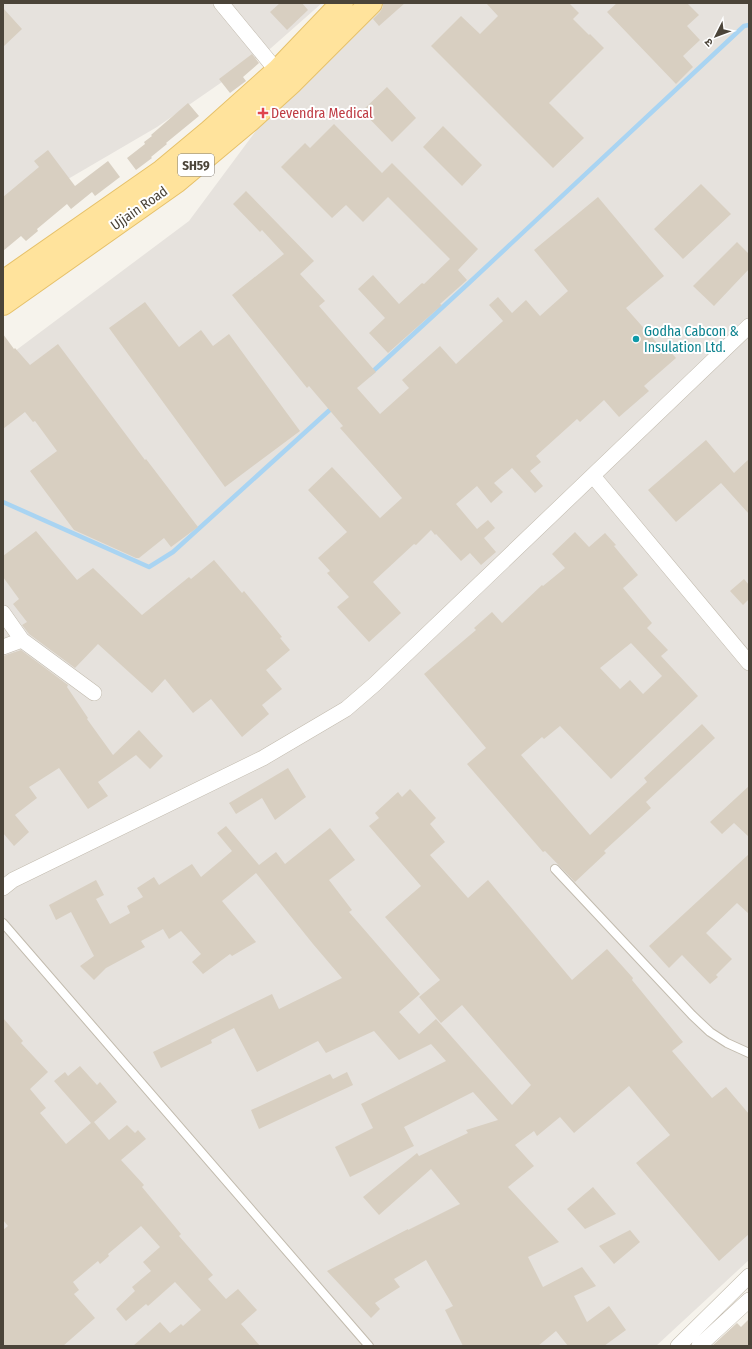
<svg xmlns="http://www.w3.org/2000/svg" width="752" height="1349" font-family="'Fira Sans Condensed','Noto Sans Devanagari',sans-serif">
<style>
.industrial{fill:#e6e2dd}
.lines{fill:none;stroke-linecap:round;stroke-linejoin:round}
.stream{stroke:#a9d4f2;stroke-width:4.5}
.building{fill:#d8cfc1;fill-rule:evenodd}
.service-casing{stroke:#c2bbae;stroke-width:10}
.minor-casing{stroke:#c2bbae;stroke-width:16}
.primary-casing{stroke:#e6c16a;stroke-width:24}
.service{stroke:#fff;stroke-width:8}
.minor{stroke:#fff;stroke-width:15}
.primary{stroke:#ffe39c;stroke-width:22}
.health-dot{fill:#e0444e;stroke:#fff;stroke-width:1.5}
.culture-dot{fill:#0f9aa8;stroke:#fff;stroke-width:1.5}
.labels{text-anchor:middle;stroke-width:4;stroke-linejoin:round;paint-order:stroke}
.shield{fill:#fff;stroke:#817c74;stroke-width:1}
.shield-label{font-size:13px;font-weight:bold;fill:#4b4439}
.health-label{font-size:14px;fill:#be3a42;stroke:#fff;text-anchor:start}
.street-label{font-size:14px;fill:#4b4439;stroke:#fff}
.culture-label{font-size:14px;fill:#0d838f;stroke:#fff;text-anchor:start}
</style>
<rect width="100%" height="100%" fill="#f6f3ec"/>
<!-- industrial -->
<path class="industrial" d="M3,3H322L271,48L157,127L3,217Z
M374,3H749V1260L656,1346H3V360L189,221L284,93Z"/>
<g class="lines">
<!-- stream -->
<path class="stream" d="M370,374L470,282L744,26L749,25
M3,502L149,567L173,552L333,407"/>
</g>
<!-- building -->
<path class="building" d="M280,3H302L308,10L287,30L270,12Z
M383,3H405L379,26L373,19L380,12L383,7Z
M486,3H569L579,13L573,19L589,35L590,34L604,48L549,103L584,138L553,168L431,46L461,16L480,34L498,16Z
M617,3H687L699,15L687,26L700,40L683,56L693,67L676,84L607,12Z
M3,8L22,29L3,47Z
M252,54L259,63L243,77L246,81L230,93L219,79Z
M387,87L416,118L392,142L362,111Z
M188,103L199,116L166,143L167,144L151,157L152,158L136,170L127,158L145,144L144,142L152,136L151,135Z
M334,124L382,173L392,163L478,249L458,270L467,280L440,304L442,305L388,353L369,333L385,318L358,289L373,275L399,304L422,283L424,284L450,259L388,197L363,222L346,205L332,218L281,167L305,143L310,148Z
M443,126L482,165L462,186L423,147Z
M48,150L75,186L108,161L120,177L95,196L92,192L71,209L67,204L37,229L38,231L26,241L21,236L3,251V197L39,167L34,161Z
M701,184L731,214L683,259L654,229Z
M246,191L314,261L300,274L325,301L319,306L376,372L357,388L380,414L409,388L402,380L440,346L456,364L503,321L489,305L498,297L512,313L526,300L540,316L568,291L534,250L598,197L664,276L626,308L664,351L667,348L676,358L644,386L649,391L619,417L604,400L580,422L577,419L536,456L541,462L530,471L543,486L535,493L512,468L494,483L503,492L491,503L477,486L456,504L477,529L488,520L495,528L484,538L496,552L481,565L470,553L461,561L436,534L435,535L431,530L416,545L414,544L373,582L401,613L369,642L337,607L349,597L327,573L330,571L318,558L347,532L308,490L332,467L380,518L402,498L340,428L343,426L309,386L307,388L232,295L284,254L262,230L260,232L233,204Z
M737,242L749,254V269L714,306L693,286Z
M145,302L179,347L201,330L213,346L229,334L300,431L225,487L109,328Z
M3,334L14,349L15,348L30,365L58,344L145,460L146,459L198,527L171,547L164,538L139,558H136L74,530L30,471L57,451L35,421L33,422L25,412L3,429Z
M706,440L734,473L749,459V514L721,483L676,522L648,490Z
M36,531L77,580L93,568L142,615L189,577L191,579L214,560L242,593L244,591L282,637L280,638L290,650L266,670L282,689L262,705L269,714L242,737L211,699L193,713L165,679L152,693L98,644L75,668L29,634L22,625L27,622L13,604L19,599L3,577V556Z
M575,532L589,547L605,533L616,545L614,546L638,575L623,588L652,623L647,628L668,650L661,656L698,696L611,779L560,726L544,739L542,737L521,755L590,835L647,782L644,778L702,724L715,738L646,802L651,808L604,851L606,853L575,882L545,851L543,852L467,764L486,748L424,674L476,630L474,628L492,612L502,623L542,585L543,586L565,568L552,554ZM631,643L662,676L643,694L630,680L620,689L600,668Z
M744,579L749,585V599L743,605L730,591Z
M21,650L68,685L67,687L88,718L87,719L113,755L139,730L163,756L150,769L136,755L98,782L108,796L88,809L59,768L29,787L37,798L15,815L29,832L14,846L3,833V656Z
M288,768L306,797L275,820L262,798L236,814L229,803Z
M749,786V837L734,823L722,834L710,822Z
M410,789L436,818L430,824L445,842L430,855L468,898L488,880L572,980L607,949L633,978L632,980L683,1042L672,1051L712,1098L726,1087L749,1114V1234L719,1261L636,1163L670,1135L629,1086L574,1133L560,1117L537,1136L534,1131L515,1145L534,1166L508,1187L559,1242L528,1257L543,1287L582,1267L596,1286L574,1296L587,1322L609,1306L626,1330L604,1346H568L556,1331L538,1346H463L445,1310L453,1306L426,1260L394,1279L400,1287L375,1303L380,1309L371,1318L327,1271L408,1229V1230L460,1204L431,1169L379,1215L363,1197L417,1153L419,1156L468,1133L466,1130L498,1120L473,1092L404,1127L414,1146L350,1177L335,1147L373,1128L361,1104L446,1061L431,1044L399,1060L374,1031L326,1053L318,1041L257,1072L234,1028L211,1040L212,1043L161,1068L153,1052L272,994L279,1009L342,978L313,944L256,873L222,901L256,942L232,956L230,954L203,974L192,962L201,954L181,931L169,939L163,929L141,941L145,947L106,968L94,980L80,966L94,956L71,912L56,920L49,905L96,880L104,895L96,899L110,924L130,913L127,906L143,897L137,888L154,877L159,885L192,864L201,877L232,851L217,833L226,826L259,865L276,852L285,864L330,828L355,860L329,880L352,910L349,912L420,994L399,1012L419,1034L436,1019L512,1105L531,1085L462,1005L441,1023L419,997L440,980L385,917L421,886L369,826L379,818L375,813L398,792L402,797Z
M749,854V914L737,903L706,933L732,959L716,975L718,977L710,984L682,955L669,968L649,946Z
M3,1018L23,1041L21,1043L48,1072L30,1089L46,1108L40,1113L66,1144L91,1123L54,1081L65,1072L68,1076L80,1066L97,1085L100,1082L117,1102L94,1122L109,1140L127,1125L135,1133L138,1130L146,1139L121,1160L144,1185L142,1187L181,1234L179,1236L213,1275L208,1279L226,1299L238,1289L257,1310L241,1324L260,1346H133L160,1322L170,1333L181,1324L183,1326L201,1310L175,1282L148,1306L146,1304L126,1321L116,1309L135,1291L132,1287L151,1271L143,1262L160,1247L141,1226L108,1254L109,1256L100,1264L98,1261L73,1282L79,1290L74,1294L95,1318L63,1346H3V1230L8,1226L3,1220Z
M347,1072L353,1085L259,1129L251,1110L330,1074L333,1079Z
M593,1187L616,1214L585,1229L567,1209Z
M630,1230L640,1242L614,1264L599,1246Z
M749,1319V1346H712L737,1323L741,1327Z"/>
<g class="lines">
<!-- service casing -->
<g class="service-casing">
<path id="service" d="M555,869L692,1015L710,1032L727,1043L749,1053
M3,923L369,1346"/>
</g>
<!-- minor casing -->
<g class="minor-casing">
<path id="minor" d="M221,3L277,71L285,77
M593,476L749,663
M3,613L22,640L94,693
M3,647L22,640
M3,888L13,880L263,758L346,709L375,684L749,326
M678,1346L749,1276
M699,1346L749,1300"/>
</g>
<!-- primary casing -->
<g class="primary-casing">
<path id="primary" d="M3,282L162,171L210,131L277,71L342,3
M3,304L176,182L249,121L292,82L371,3"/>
</g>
<!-- service -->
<use href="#service" class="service"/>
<!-- minor -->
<use href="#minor" class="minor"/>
<!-- primary -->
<use href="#primary" class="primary"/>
</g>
<!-- markers -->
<path class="health-dot" d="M261 107h4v4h4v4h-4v4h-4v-4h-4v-4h4z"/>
<circle class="culture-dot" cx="636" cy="339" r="4"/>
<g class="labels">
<!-- shield labels -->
<rect class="shield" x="178" y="154" width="36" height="22" rx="3"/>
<g class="shield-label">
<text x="196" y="170">SH59</text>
</g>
<!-- health labels -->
<g class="health-label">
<text x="271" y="118">Devendra Medical</text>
</g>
<!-- street labels -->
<g class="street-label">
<text transform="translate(139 208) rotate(-35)" y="5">Ujjain Road</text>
</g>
<!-- culture labels -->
<g class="culture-label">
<text x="644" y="336">Godha Cabcon &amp;<tspan x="644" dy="16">Insulation Ltd.</tspan></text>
</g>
</g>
<!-- border -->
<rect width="752" height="1349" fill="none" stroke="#4b4439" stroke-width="8"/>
<!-- north arrow -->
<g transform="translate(716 36) rotate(228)" stroke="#ffffff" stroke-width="3" paint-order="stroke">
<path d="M0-3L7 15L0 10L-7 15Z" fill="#4b4439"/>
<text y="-6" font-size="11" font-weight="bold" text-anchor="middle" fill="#4b4439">उ</text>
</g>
</svg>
